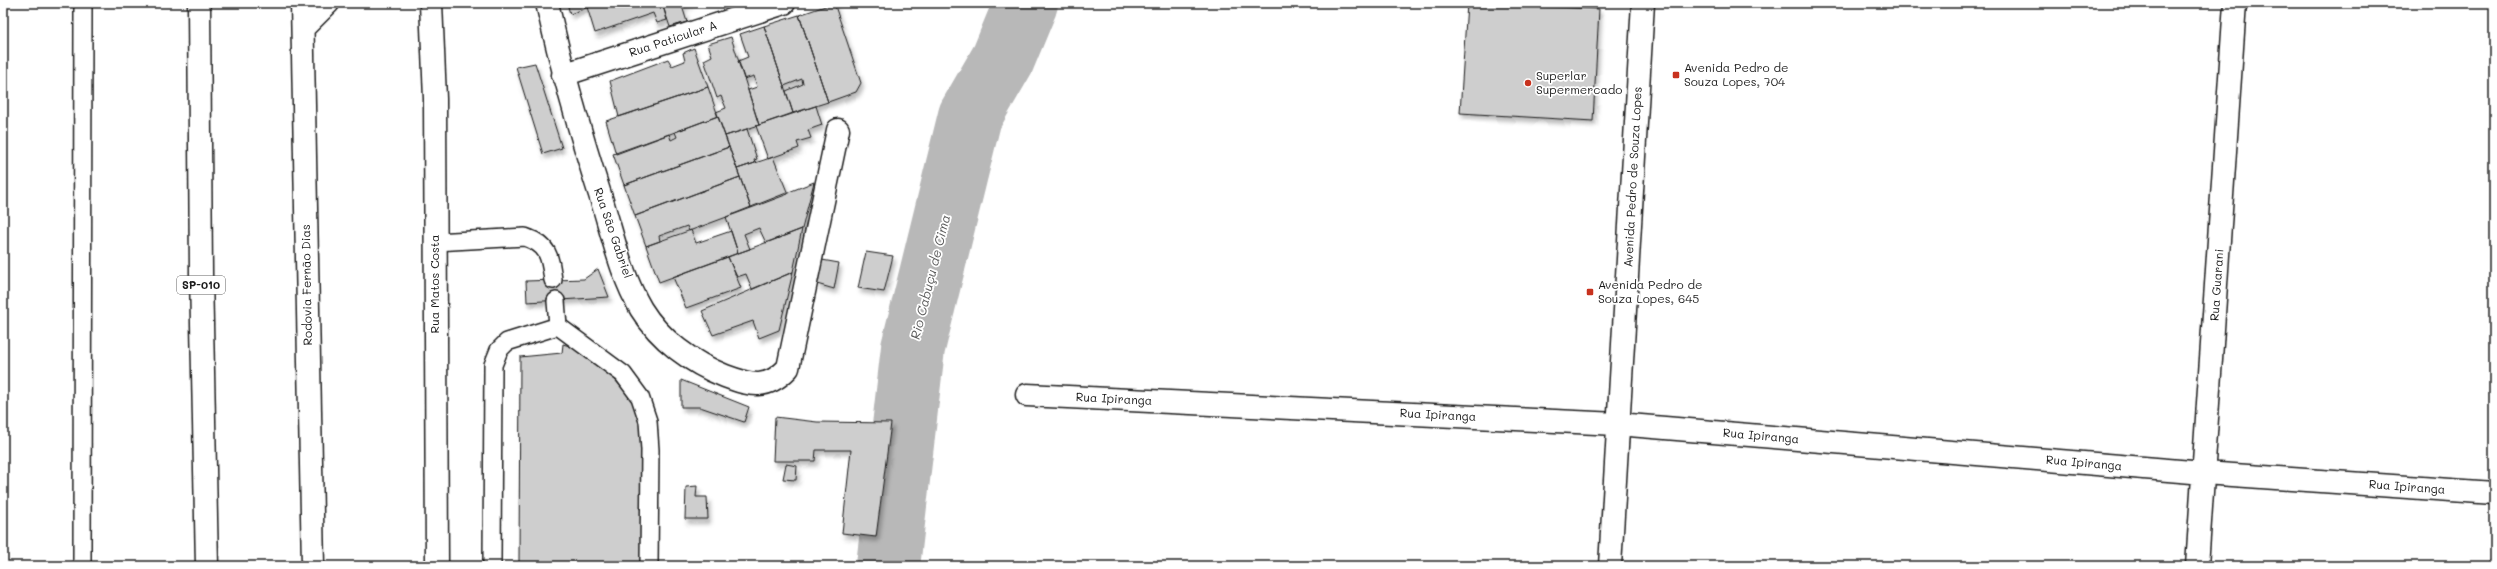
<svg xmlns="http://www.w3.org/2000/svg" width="2497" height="569" font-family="Mali,sans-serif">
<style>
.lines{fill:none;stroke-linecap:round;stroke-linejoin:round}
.river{stroke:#b8b8b8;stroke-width:64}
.building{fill:#cecece;stroke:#1c1c1c;filter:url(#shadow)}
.service-casing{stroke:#1c1c1c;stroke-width:20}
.minor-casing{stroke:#1c1c1c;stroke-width:25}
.tertiary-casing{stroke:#1c1c1c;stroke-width:25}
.secondary-casing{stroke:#1c1c1c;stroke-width:25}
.motorway-casing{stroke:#1c1c1c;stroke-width:25}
.service{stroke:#fff;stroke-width:17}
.minor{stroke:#fff;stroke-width:22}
.tertiary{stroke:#fff;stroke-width:22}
.secondary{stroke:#fff;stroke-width:22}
.motorway{stroke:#fff;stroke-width:22}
.poi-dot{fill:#c8321e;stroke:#fff;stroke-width:1.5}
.labels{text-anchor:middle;stroke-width:3.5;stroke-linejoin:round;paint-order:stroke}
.shield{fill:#fff;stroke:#606060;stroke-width:1}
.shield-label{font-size:11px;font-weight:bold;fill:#1c1c1c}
.street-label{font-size:12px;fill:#1c1c1c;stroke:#fff}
.poi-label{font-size:12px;fill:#1c1c1c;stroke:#fff;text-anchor:start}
.water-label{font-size:13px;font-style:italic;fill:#5a5a5a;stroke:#fff}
</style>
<defs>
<filter id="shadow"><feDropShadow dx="2.5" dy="4.5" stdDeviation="2" flood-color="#0004"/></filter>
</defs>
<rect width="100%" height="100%" fill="#fff"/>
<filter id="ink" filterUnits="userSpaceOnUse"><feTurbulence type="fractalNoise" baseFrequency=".025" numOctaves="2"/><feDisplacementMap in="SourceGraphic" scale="8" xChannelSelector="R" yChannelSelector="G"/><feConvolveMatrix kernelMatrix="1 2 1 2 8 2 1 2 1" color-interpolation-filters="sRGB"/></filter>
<g filter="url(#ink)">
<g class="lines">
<!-- river -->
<path class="river" d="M888,566L913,348L970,116L1003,59L1026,3"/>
</g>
<!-- building -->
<path class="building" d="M567,3H600L570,14Z
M600,3H662L667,20L657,23L653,13L595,33L587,7Z
M662,3H691L682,6L687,22L670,27Z
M834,3L861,83L856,92L828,102L799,15Z
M1467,3L1599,9L1593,121L1460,113Z
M799,15L828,102L793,113L786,91L803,84L802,79L784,86L764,26Z
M764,26L793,113L759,125L748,90L757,87L754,76L744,79L738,61L748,57L740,34Z
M731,37L759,125L725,136L716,112L726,108L721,96L717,98L704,60L712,56L708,44Z
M694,48L708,87L619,117L610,81L668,59L672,66L685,61L683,53Z
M535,63L562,148L543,154L516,67Z
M708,87L718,116L616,154L606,121Z
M816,106L822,125L808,130L811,138L797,142L799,148L768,159L756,126Z
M718,116L729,147L624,185L613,154L669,134L671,140L677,137L675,132Z
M747,129L757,159L754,160L755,163L737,169L725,136Z
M729,147L740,177L635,216L624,185Z
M773,157L788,194L751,208L737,169Z
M740,177L751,208L689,231L687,226L659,236L660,241L646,246L635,216Z
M814,182L802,229L766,243L759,228L744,234L750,249L738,253L726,217Z
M802,229L793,272L752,289L746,274L737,277L728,257Z
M691,230L696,243L731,231L738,253L659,282L646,246Z
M866,252L893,256L884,292L858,288Z
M728,257L741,288L686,308L673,277Z
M822,260L839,263L834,289L817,284Z
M598,269L609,297L527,302L526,281L584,279Z
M793,272L779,330L759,338L753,321L713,335L702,311Z
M563,344L579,349L606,370L634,401L641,418V566H519L520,357L562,353Z
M681,380L749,407L744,422L700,407H681Z
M775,417L817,422L891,423L876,537L842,533L851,450H816L815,461H773Z
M786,464L797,466L796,480L783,479Z
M697,486L696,497H707L708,519H685L686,487Z"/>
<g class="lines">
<!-- service casing -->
<g class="service-casing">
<path id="service" d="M435,242L525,237C549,245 550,257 553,280
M556,301L558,326L623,374L640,397L648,421L650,450L649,566
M82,566L83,3
M492,566L493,365L499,350L507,342L558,326"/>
</g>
<!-- minor casing -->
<g class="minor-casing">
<path id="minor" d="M547,3C562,70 581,136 602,201C613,237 622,277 641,309C660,340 692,363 725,376C752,386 767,390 788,368L838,130
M563,75L784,3
M1027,395L1617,424L2204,473L2494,493
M2197,566L2235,3"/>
</g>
<!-- tertiary casing -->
<g class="tertiary-casing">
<path id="tertiary" d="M431,3L435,99L437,566"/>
</g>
<!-- secondary casing -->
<g class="secondary-casing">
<path id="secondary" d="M1610,566L1643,3"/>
</g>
<!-- motorway casing -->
<g class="motorway-casing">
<path id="motorway" d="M199,3L201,275L207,566
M302,3L313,566
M303,28L328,3"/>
</g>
<!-- service -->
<use href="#service" class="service"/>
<!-- minor -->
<use href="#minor" class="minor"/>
<!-- tertiary -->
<use href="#tertiary" class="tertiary"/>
<!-- secondary -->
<use href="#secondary" class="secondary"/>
<!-- motorway -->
<use href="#motorway" class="motorway"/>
</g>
</g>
<!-- markers -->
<g class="poi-dot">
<rect x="1672" y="71" width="8" height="8" rx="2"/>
<circle cx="1528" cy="83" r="4"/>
<rect x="1586" y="288" width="8" height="8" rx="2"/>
</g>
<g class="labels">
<!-- shield labels -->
<rect class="shield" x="177" y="276" width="48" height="18" rx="3"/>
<g class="shield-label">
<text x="201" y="289">SP-010</text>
</g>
<!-- street labels -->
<g class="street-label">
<text transform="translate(673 39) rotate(-18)" y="4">Rua Paticular A</text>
<text transform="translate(1633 177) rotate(-87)" y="4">Avenida Pedro de Souza Lopes</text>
<text transform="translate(613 233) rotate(71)" y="4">Rua São Gabriel</text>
<text transform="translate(435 284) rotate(-90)" y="4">Rua Matos Costa</text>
<text transform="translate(307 285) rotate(-91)" y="4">Rodovia Fernão Dias</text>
<text transform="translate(2217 285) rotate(-86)" y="4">Rua Guarani</text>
<text transform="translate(1114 399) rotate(3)" y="4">Rua Ipiranga</text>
<text transform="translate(1438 415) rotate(3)" y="4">Rua Ipiranga</text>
<text transform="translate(1761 436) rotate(5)" y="4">Rua Ipiranga</text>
<text transform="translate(2084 463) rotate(5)" y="4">Rua Ipiranga</text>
<text transform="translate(2407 487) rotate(4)" y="4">Rua Ipiranga</text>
</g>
<!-- poi labels -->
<g class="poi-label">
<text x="1684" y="72">Avenida Pedro de<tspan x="1684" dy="14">Souza Lopes, 704</tspan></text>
<text x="1536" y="80">Superlar<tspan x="1536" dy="14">Supermercado</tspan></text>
<text x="1598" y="289">Avenida Pedro de<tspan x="1598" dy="14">Souza Lopes, 645</tspan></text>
</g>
<!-- water labels -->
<g class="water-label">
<text transform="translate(930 277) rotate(-76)" y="5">Rio Cabuçu de Cima</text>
</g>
</g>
<!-- margin -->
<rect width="2497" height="569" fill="none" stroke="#fff" stroke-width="16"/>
<rect x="8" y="8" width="2481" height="553" fill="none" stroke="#1c1c1c" stroke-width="1.5" filter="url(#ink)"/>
</svg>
